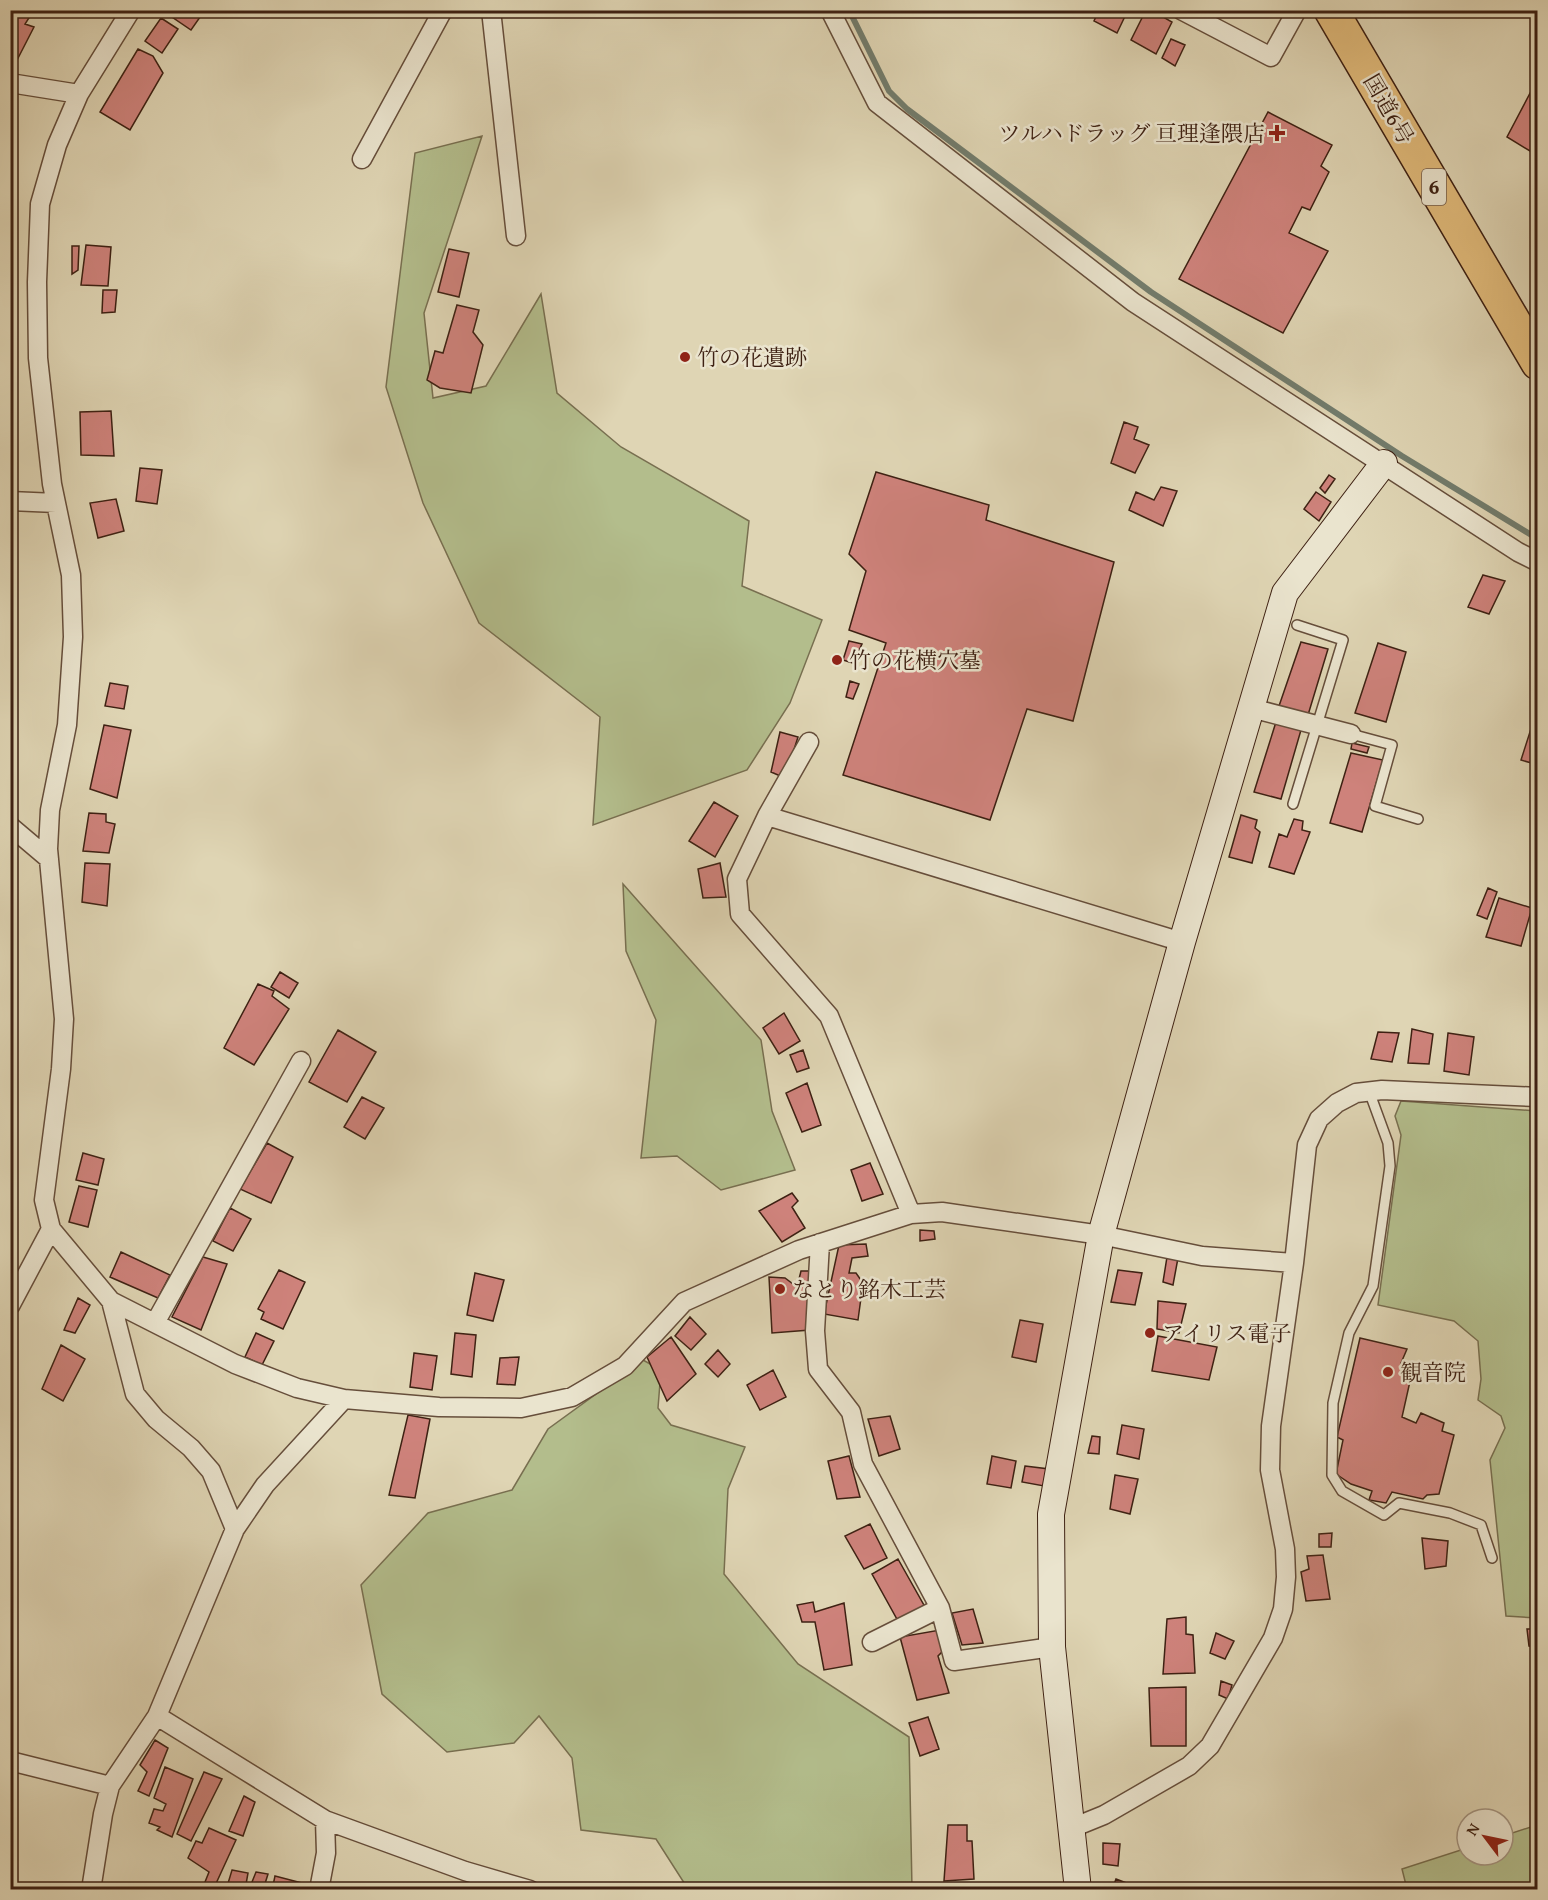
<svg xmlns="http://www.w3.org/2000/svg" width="1548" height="1900" font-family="'Gentium Book Plus','Noto Serif JP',serif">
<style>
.green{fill:#b3bd8c;stroke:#786f50;stroke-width:1.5}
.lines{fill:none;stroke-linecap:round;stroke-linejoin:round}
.stream{stroke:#727c6c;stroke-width:6}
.building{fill:#ce827b;stroke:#3e2113;stroke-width:1.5}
.lane-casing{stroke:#664e3b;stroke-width:12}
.street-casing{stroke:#664e3b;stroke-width:21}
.secondary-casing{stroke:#3e2113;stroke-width:28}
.highway-casing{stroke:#3e2113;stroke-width:36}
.lane{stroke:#eae4ce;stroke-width:9}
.street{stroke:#eae4ce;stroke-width:18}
.secondary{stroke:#eae4ce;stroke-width:26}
.highway{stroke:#e0ba7a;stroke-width:33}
.poi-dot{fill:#8f2418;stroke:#eae4ce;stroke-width:2}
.labels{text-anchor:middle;stroke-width:5;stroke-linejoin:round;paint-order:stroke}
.shield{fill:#eae4ce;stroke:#725c4b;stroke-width:1.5}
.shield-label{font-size:21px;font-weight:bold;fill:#3e2113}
.street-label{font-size:22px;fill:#3e2113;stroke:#eae4ce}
.poi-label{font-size:22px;fill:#3e2113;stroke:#eae4ce;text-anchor:start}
</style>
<rect width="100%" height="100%" fill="#dfd5b4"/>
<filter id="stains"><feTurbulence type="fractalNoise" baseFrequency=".00333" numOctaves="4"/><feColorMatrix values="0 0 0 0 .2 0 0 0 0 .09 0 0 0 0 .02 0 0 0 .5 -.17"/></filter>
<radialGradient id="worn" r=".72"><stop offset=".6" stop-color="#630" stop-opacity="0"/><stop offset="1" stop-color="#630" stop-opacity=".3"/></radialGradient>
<!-- green -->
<path class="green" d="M482,136L424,313L433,398L486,386L541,294L557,393L621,447L749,521L742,586L822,620L790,703L747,770L593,825L600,717L479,623L423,503L386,387L415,153Z
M623,884L761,1040L772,1111L795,1170L721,1190L677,1156L641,1158L656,1020L626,951Z
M1401,1101L1537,1111V1618L1506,1616L1490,1460L1505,1428L1501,1416L1478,1400L1481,1379L1478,1341L1454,1321L1378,1305L1401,1135L1395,1116Z
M643,1360L661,1370L658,1408L671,1425L745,1447L728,1489L724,1574L798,1664L909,1737L912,1889H688L656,1839L581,1830L572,1758L539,1716L514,1743L447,1752L382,1694L361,1585L428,1513L512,1490L548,1429Z
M1537,1825V1889H1407L1402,1869L1467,1848V1855H1503V1836Z"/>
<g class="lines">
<!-- stream -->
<path class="stream" d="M849,10L889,91L907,109L1151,292L1402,456L1538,539"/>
</g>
<!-- building -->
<path class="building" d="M12,10H34L25,24L34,27L15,64L10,61Z
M177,10H205L191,30L172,17Z
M1099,10H1128L1117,33L1094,21Z
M1146,10H1151L1172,22L1156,54L1131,40Z
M161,18L178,29L162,53L145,41Z
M1171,39L1185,45L1175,66L1162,58Z
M138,49L153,56L163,73L130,130L100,112Z
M1538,78V150L1535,154L1507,137Z
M1268,112L1332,145L1321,166L1329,172L1310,210L1302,207L1289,233L1328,251L1283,333L1179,279Z
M86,245L111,247L108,286L81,285Z
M72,246H79L78,270L72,274Z
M449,249L469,253L459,297L438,292Z
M103,290H117L115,312L102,313Z
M457,305L479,310L473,332L483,345L471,393L440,388L427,380L435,351L443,353Z
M111,411L114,456L81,455L80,412Z
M1124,422L1138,427L1134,439L1149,445L1135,473L1111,463Z
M140,468L162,470L157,504L136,501Z
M876,472L989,505L986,520L1114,562L1073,721L1027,709L990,820L843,775L886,643L849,630L866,571L849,554Z
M1329,475L1335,479L1325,493L1320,488Z
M1161,487L1177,491L1163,526L1129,510L1136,492L1154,500Z
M1316,492L1331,502L1319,521L1304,509Z
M116,499L124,531L98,538L90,503Z
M1483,575L1505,581L1489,614L1468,607Z
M849,641L862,644L853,663L843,660Z
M1301,642L1328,649L1308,715L1279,706Z
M1378,643L1406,652L1386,722L1355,713Z
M850,681L859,684L853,699L846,697Z
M110,683L128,686L124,709L105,706Z
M1538,707V765L1521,760Z
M1276,722L1301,730L1281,799L1254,792Z
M104,725L131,730L117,798L90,789Z
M780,732L798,737L785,778L771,772Z
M1352,743L1369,747L1367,753L1351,749Z
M1351,753L1383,760L1362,832L1330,823Z
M714,802L738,816L715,857L689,841Z
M89,813L106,814V822L115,824L109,853L83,851Z
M1241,815L1257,820L1255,828L1260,832L1252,863L1229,857Z
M1294,819L1303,821L1302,830L1310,832L1294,874L1269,867L1279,834L1287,837Z
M85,863L110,864L107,906L82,902Z
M720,863L726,897L703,898L698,869Z
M1488,888L1497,892L1487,919L1477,915Z
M1499,898L1532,908L1521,946L1486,937Z
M280,972L298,983L289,998L271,987Z
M258,984L274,991L272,996L289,1009L254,1065L224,1048Z
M784,1013L800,1041L779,1054L763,1028Z
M1412,1029L1433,1034L1429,1064L1408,1063Z
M338,1030L376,1052L347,1102L309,1082Z
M1378,1032L1399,1033L1392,1062L1371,1059Z
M1448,1033L1474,1037L1469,1075L1444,1071Z
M803,1050L809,1068L797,1072L790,1055Z
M807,1083L821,1125L802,1132L786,1093Z
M362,1097L384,1108L365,1139L344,1127Z
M267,1143L293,1157L271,1203L240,1189Z
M83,1153L104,1159L98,1185L76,1180Z
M870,1163L883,1194L862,1201L851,1170Z
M79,1186L97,1190L88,1227L69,1222Z
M792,1193L798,1201L792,1207L805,1228L782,1242L759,1211Z
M230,1208L251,1219L233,1251L213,1241Z
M920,1230L934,1231L935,1239L920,1241Z
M866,1244L868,1256L852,1258L849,1273H856L863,1283L858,1320L824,1314L839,1245Z
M121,1252L170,1275L158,1298L110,1277Z
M203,1257L227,1264L201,1330L172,1317Z
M1167,1257L1178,1258L1173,1285L1163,1282Z
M279,1270L305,1282L283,1329L261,1319L264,1312L258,1309Z
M1118,1270L1142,1273L1135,1305L1111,1302Z
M801,1271H814L810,1330L772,1333L769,1277L785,1278L797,1287Z
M475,1273L504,1280L493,1321L467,1315Z
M78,1298L90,1305L75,1333L64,1330Z
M1158,1301L1186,1304L1179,1333L1157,1329Z
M690,1317L706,1334L691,1350L675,1336Z
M1020,1320L1043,1324L1036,1362L1012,1357Z
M256,1333L274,1341L262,1365L245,1357Z
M455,1333L476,1335L472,1377L451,1374Z
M1158,1336L1217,1347L1209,1380L1152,1371Z
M671,1337L696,1374L667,1401L647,1357Z
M1360,1338L1407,1349L1401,1363L1413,1368L1402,1417L1416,1423L1421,1413L1444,1423L1442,1431L1454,1435L1439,1494L1427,1495L1423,1499L1392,1492L1386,1503L1369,1500L1372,1491L1351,1484L1336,1474L1343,1440L1337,1437Z
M61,1345L85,1359L63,1401L42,1389Z
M718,1350L730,1364L718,1377L705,1364Z
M414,1353L437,1356L432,1390L410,1387Z
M519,1357L515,1385L497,1384L500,1358Z
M773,1370L786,1397L760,1410L747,1385Z
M408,1415L430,1419L415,1498L389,1495Z
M890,1416L900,1449L879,1456L868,1419Z
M1122,1425L1144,1429L1139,1459L1117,1454Z
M1092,1436L1100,1437L1099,1454L1088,1453Z
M849,1456L860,1497L837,1499L828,1461Z
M992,1456L1016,1461L1011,1488L987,1484Z
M1025,1466L1049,1469L1044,1486L1022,1482Z
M1115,1475L1138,1479L1130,1514L1110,1509Z
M870,1524L887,1558L864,1569L845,1536Z
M1332,1533L1331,1547H1319V1534Z
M1422,1538L1448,1541L1446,1566L1425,1569Z
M1323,1555L1330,1599L1306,1601L1301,1572L1309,1569L1307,1556Z
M898,1559L925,1607L898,1621L872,1574Z
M813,1602L815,1612L844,1603L852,1665L824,1670L815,1622H802L797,1605Z
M973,1609L983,1643L962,1645L952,1613Z
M1186,1617V1634L1193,1635L1195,1673L1163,1674L1167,1619Z
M1527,1629H1538V1647L1529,1646Z
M940,1630L946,1648L938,1656L949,1693L917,1700L900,1637Z
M1216,1633L1234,1641L1225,1659L1210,1653Z
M1221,1681L1232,1685L1228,1699L1219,1695Z
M1186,1687V1746H1151L1149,1688Z
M928,1717L939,1749L920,1756L909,1723Z
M155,1740L168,1748L149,1796L138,1791L147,1772L140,1765Z
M165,1767L193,1779L172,1837L157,1830L160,1827L149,1823L154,1809L163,1811L166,1804L154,1798Z
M204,1772L222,1779L191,1841L177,1834Z
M10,1790L17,1792L10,1822Z
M244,1796L255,1802L243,1836L229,1831Z
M948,1825H967V1841H972L974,1879L944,1881Z
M209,1828L236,1840L213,1890L203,1887L209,1872L188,1858L196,1841L202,1843Z
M1103,1843L1120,1844L1118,1866L1103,1864Z
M232,1870L248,1873L245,1890H226Z
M256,1872L268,1874L263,1890L250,1887Z
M275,1876L306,1884L305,1890H272Z
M1116,1879L1137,1887L1136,1890H1112Z"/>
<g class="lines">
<!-- lane casing -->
<g class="lane-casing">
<path id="lane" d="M1351,734L1392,745L1375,806L1418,819
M1293,804L1343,640L1297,625
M1369,1091L1388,1143L1390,1166L1373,1286L1349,1333L1333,1403L1332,1475L1342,1491L1384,1515L1399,1503L1450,1513L1481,1525L1492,1558"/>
</g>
<!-- street casing -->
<g class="street-casing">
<path id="street" d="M131,10L79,94L57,145L40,204L37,282L38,358L52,484L71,575L73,637L67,725L50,810L48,849L64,1019L61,1069L44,1200L51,1229L111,1301L235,1364L297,1388L344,1399L439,1407L521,1408L572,1397L625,1366L684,1302L799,1250L911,1214L942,1212L1101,1235L1202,1256L1294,1263
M491,10L516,236
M830,10L877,103L1133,302L1518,552L1538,562
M1181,10L1271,57L1297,10
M10,83L79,94
M362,159L443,10
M10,501L56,503
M1251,708L1351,734
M809,742L767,816L737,879L740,914L829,1016L911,1214
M767,816L1182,942
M10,826L49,859
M820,1243L815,1331L818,1369L851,1412L863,1464L940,1608L954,1661L1052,1647
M111,1301L135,1394L156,1419L191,1448L211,1471L235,1529
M10,1306L51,1229
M155,1323L301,1061
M872,1642L940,1608
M157,1716L325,1820L465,1871L530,1890
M10,1761L110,1786
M1072,1828L1104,1815L1137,1796L1189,1766L1210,1746L1273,1638L1283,1609L1286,1577L1285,1549L1270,1470L1271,1426L1294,1263L1307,1145L1319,1119L1337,1103L1356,1093L1382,1090L1538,1097
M91,1890L103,1814L110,1786L157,1716L235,1529L265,1485L344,1399
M319,1890L326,1853L325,1820"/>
</g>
<!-- secondary casing -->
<g class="secondary-casing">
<path id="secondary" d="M1078,1890L1052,1647L1051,1514L1101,1235L1182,942L1285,593L1384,463"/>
</g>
<!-- highway casing -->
<g class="highway-casing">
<path id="highway" d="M1331,10L1538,363"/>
</g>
<!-- lane -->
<use href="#lane" class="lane"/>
<!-- street -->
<use href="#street" class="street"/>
<!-- secondary -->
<use href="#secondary" class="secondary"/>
<!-- highway -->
<use href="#highway" class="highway"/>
</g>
<!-- markers -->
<g class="poi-dot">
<path d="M1274 124h6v6h6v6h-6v6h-6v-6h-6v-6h6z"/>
<circle cx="685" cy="357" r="6"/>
<circle cx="837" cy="660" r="6"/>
<circle cx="780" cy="1289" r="6"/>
<circle cx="1150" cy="1333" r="6"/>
<circle cx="1388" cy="1372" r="6"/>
</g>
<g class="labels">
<!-- shield labels -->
<rect class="shield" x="1422" y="169" width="24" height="36" rx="4.5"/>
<g class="shield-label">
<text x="1434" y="194">6</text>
</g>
<!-- street labels -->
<g class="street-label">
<text transform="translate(1389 109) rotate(60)" y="8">国道6号</text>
</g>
<!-- poi labels -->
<g class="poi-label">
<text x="1265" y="141" text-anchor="end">ツルハドラッグ 亘理逢隈店</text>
<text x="697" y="365">竹の花遺跡</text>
<text x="849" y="668">竹の花横穴墓</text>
<text x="792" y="1297">なとり銘木工芸</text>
<text x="1162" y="1341">アイリス電子</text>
<text x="1400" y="1380">観音院</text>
</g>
</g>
<!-- margin -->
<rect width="1548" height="1900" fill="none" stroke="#dfd5b4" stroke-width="36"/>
<rect x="12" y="12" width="1524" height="1876" fill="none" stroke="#3e2113" stroke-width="3"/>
<rect x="18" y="18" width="1512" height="1864" fill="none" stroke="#3e2113" stroke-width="1.5"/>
<!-- north arrow -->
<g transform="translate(1485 1837) rotate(302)"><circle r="28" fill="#eae4ce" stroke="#a59683" stroke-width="1.5"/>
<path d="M0-4.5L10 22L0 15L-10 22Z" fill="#8f2418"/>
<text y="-9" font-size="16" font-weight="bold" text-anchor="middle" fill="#3e2113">N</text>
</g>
<rect width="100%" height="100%" filter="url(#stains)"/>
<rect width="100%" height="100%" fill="url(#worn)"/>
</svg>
